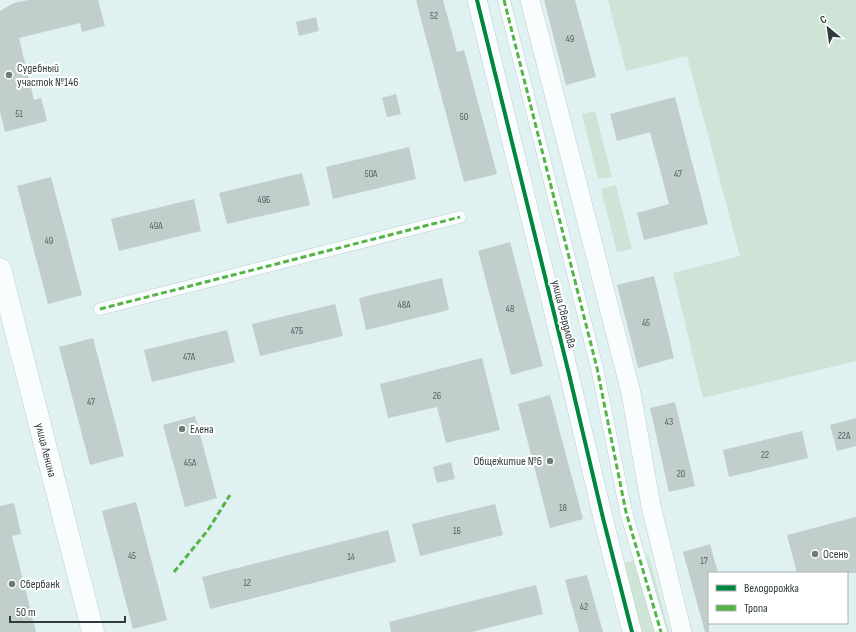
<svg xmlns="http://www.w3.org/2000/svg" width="856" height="632" font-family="'Sofia Sans Condensed',sans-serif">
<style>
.green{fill:#cee4d7}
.building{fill:#c1cecc}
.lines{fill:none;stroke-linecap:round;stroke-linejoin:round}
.pedestrian-casing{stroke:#bfcdcd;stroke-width:13}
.tertiary-casing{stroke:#bfcdcd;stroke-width:20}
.secondary-casing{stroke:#bfcdcd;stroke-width:23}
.pedestrian{stroke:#fafdfd;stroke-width:12}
.tertiary{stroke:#fafdfd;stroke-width:19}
.secondary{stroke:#fafdfd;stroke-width:22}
.quiet{stroke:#56b346;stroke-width:3;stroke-dasharray:6 3;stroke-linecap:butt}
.cycleway-casing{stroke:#fff;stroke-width:6}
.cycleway{stroke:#00873e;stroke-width:4}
.poi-dot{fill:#6d7b7b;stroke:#fff;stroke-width:1.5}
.labels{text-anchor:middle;stroke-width:4;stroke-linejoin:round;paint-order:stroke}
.number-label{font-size:10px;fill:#54605f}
.poi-label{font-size:12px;fill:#2f3c3b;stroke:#fff;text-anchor:start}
.street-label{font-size:12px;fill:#2f3c3b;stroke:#fff}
</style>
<rect width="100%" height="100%" fill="#e0f1f1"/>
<!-- green -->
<path class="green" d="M608,0H856V361L703,398L673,273L740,256L687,56L626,71Z
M595,111L612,177L598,179L582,114Z
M616,185L632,249L617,252L601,189Z
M649,556L669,632H641L624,563Z"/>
<!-- building -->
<path class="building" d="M28,0H98L105,26L82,32L80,23L19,38L34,100L41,98L47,121L5,132L0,112V11L14,3Z
M416,0H443L457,52L464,50L497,174L464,182Z
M544,0H575L596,77L566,85Z
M316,17L319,31L299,36L296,22Z
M396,94L401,114L387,117L382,98Z
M675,97L708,224L644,240L637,213L669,204L650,132L617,141L610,114Z
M409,147L416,179L333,199L326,167Z
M302,173L310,205L227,224L219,193Z
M51,177L82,295L48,304L17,186Z
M194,199L201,231L119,251L111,219Z
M510,242L543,366L511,375L478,251Z
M654,276L674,358L638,368L617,285Z
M442,278L449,310L366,330L359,298Z
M335,304L343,336L260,356L252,324Z
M227,330L235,362L152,382L144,350Z
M93,338L124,456L90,465L59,347Z
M482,358L500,430L446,443L437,407L388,418L380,384Z
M550,395L583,519L550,528L518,404Z
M675,402L695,486L669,492L650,408Z
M195,416L217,498L185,507L163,425Z
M856,418V446L837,451L830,425Z
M802,431L808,458L729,477L723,450Z
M451,462L455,479L437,483L433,467Z
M136,502L167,620L133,629L102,511Z
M14,503L21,534L12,536L36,632H0V506Z
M495,504L503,535L420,556L412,524Z
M856,517V573H797L787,535Z
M388,530L396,562L210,609L202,577Z
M710,544L718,573H709V632H705L683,552Z
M587,575L603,632H579L565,580Z
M536,585L543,614L472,632H391L389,622Z"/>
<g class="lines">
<!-- pedestrian casing -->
<g class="pedestrian-casing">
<path id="pedestrian" d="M504,0L597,368L626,512L661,632
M100,309L460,217"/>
</g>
<!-- tertiary casing -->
<g class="tertiary-casing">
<path id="tertiary" d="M477,0L569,374L603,518L632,632
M530,0L631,393L651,506L682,632"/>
</g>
<!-- secondary casing -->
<g class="secondary-casing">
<path id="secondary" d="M0,269L93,632"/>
</g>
<!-- pedestrian -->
<use href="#pedestrian" class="pedestrian"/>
<!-- tertiary -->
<use href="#tertiary" class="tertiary"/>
<!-- secondary -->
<use href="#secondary" class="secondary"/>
<!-- quiet -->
<path class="quiet" d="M504,0L597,368L626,512L661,632
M100,309L460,217
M174,572L208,530L230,495"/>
<!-- cycleway casing -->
<g class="cycleway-casing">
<path id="cycleway" d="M477,0L569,374L603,518L632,632"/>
</g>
<!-- cycleway -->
<use href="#cycleway" class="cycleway"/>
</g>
<!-- markers -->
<g class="poi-dot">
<circle cx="9" cy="75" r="4"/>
<circle cx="182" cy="429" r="4"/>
<circle cx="550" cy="461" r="4"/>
<circle cx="815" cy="554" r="4"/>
<circle cx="12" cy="584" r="4"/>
</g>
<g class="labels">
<!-- number labels -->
<g class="number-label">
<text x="434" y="19">52</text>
<text x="570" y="42">49</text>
<text x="19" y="117">51</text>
<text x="464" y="120">50</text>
<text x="371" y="177">50А</text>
<text x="678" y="177">47</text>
<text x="264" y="203">49Б</text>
<text x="156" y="229">49А</text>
<text x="49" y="244">49</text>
<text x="404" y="308">48А</text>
<text x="510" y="312">48</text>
<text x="646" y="326">45</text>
<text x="297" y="334">47Б</text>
<text x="189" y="360">47А</text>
<text x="437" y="399">26</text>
<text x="91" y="405">47</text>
<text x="669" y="425">43</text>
<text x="844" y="439">22А</text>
<text x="765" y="458">22</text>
<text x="190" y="466">45А</text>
<text x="681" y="477">20</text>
<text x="563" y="511">18</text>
<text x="457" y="534">16</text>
<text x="132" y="559">45</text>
<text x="351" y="560">14</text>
<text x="704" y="564">17</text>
<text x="247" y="586">12</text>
<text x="584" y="610">42</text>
</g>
<!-- poi labels -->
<g class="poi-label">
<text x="17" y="72">Судебный<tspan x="17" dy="14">участок №146</tspan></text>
<text x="190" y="433">Елена</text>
<text x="542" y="465" text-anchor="end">Общежитие №6</text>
<text x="823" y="558">Осень</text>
<text x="20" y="588">Сбербанк</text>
</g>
<!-- street labels -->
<g class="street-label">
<text transform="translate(564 314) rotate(76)" y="4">улица Свердлова</text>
<text transform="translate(46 450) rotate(76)" y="4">улица Ленина</text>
</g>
</g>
<!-- legend -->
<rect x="708" y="572" width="140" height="52" fill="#ffffff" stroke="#acb1b1"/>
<rect x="716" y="585" width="20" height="6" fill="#00873e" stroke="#acb1b1"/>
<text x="744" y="592" font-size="12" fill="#2f3c3b">Велодорожка</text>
<rect x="716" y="605" width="20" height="6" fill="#56b346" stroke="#acb1b1"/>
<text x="744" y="612" font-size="12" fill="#2f3c3b">Тропа</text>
<!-- north arrow -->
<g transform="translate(828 28) rotate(331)" stroke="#ffffff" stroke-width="3" paint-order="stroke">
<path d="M0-3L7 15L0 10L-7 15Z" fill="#2f3c3b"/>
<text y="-6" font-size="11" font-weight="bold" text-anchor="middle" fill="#2f3c3b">С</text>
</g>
<!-- scale -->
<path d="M10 616v6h115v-6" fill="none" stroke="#2f3c3b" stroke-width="2"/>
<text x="16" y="616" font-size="12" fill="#2f3c3b" stroke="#ffffff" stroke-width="3" paint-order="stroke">50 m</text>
</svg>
